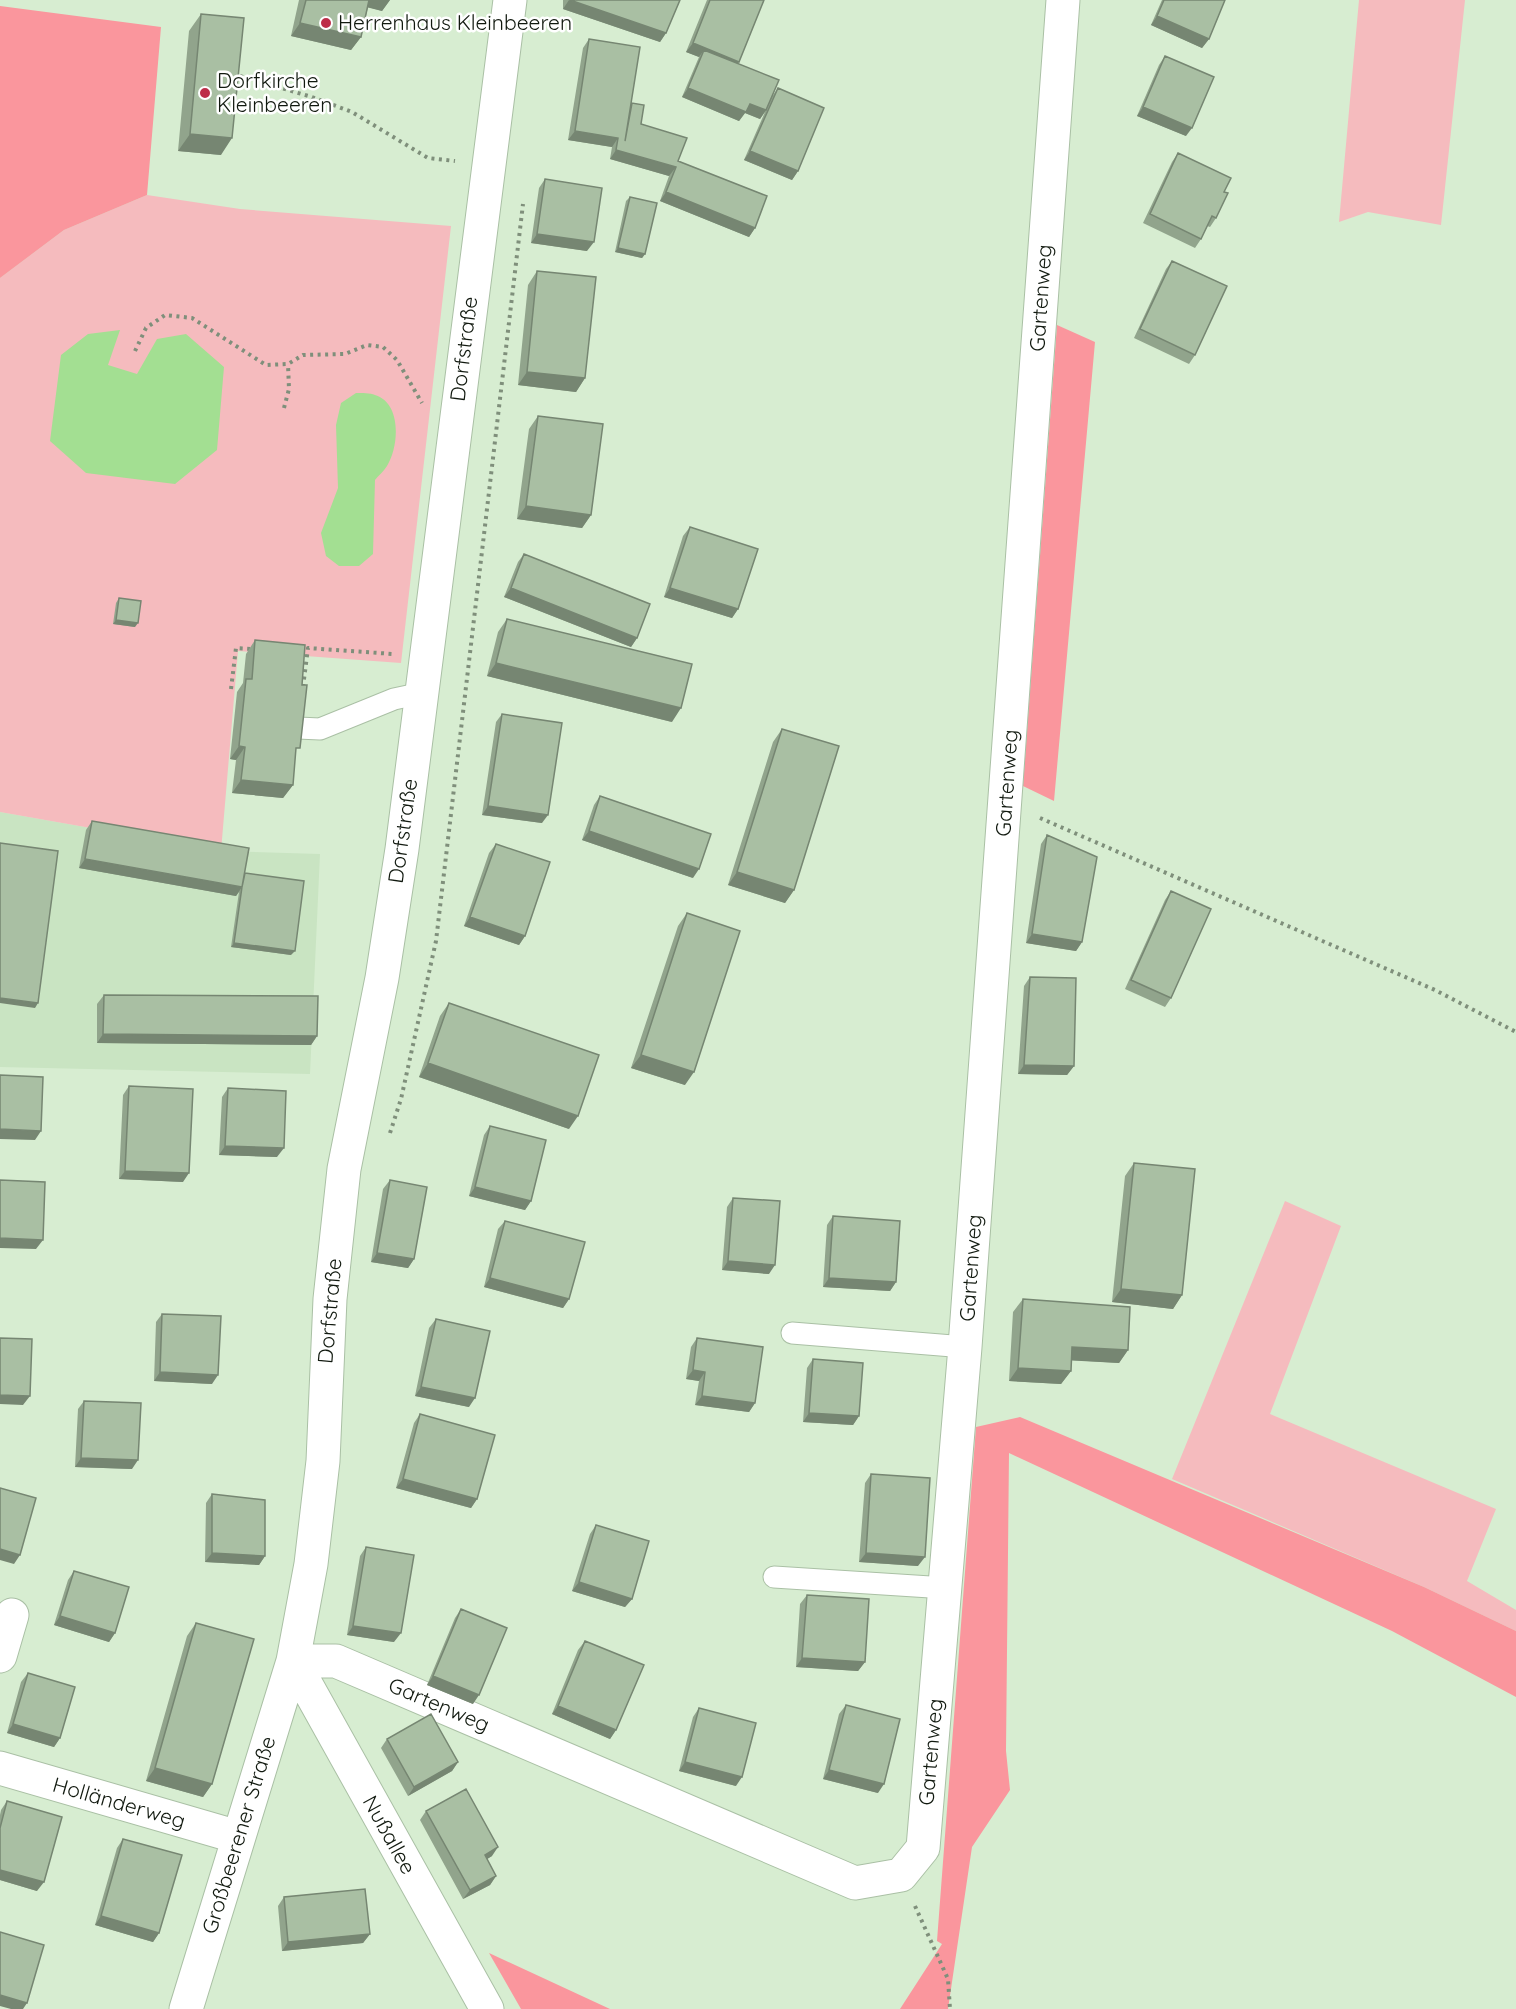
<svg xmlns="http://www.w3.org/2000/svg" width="1516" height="2009" font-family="Quicksand,sans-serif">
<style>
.built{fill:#c9e4c2}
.green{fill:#f5bbbe}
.forest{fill:#fa969d}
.water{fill:#a3df92}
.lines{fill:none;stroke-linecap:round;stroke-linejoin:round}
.service-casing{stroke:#aac0a5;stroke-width:23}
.minor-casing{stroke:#aac0a5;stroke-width:35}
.path{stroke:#7f8f7b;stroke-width:4;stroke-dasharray:3 4.5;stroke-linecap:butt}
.service{stroke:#fff;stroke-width:21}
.minor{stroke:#fff;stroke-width:33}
.wall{fill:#91a48c}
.shaded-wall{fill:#768672}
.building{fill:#a9bfa3;stroke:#768672;stroke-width:1.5}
.poi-dot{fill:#bd2c48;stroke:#fff;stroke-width:2}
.labels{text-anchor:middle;stroke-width:5;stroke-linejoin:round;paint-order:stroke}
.poi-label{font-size:21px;fill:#11190f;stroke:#fff;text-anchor:start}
.street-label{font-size:21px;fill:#11190f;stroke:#fff}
</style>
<rect width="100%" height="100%" fill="#d7edd1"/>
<!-- built -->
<path class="built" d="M0,812L221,851L320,854L310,1074L0,1067Z"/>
<!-- green -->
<path class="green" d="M1359,0H1465L1441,225L1368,212L1339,222Z
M147,195L240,209L451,226L401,663L238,651L221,851L0,812V278L64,230Z
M1285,1201L1341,1226L1270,1414L1496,1509L1467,1581L1516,1610V1631L1424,1587L1172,1479Z"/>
<!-- forest -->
<path class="forest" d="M0,6L161,27L147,195L64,230L0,278Z
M1057,325L1095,342L1054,801L1023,786Z
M1020,1417L1424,1587L1516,1631V1697L1392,1631L1009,1453L1006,1751L1010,1790L972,1847L948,2009H900L942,1944L937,1941L976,1427Z
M489,1953L610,2009H521Z"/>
<!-- water -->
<path class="water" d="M120,330L108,365L137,374L157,339L186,334L224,367L217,450L175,484L86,473L50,441L61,355L88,334Z
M356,393C362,393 370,393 375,395C402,403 399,447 387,466C384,471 378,476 375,480L373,554L359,566H339L326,556L321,533L338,488L336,425L341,403Z"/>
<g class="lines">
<!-- service casing -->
<g class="service-casing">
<path id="service" d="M298,728L320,729L394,699L422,693
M792,1333L965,1347
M774,1577L946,1588"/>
</g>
<!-- minor casing -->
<g class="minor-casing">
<path id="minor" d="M0,1656L12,1615
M293,1661H336L855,1883L901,1875L923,1848L965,1347L1063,0
M293,1661L487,2009
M0,1768L238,1837
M186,2009L293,1661L311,1564L323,1461L330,1299L344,1169L382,978L402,849L510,0"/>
</g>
<!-- path -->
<path class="path" d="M240,76L312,97L352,112L428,158L455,161
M135,351L146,328L165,315L192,318L266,365L288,364L303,355L345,354L367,345L383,347L397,360L422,403
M284,408L289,389L288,364
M303,687L308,648L393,654
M231,689L236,648L252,649
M1040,818L1435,990L1516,1032
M390,1133L401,1099L436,941L523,204
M915,1906L948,1979L950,2009"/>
<!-- service -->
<use href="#service" class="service"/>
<!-- minor -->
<use href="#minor" class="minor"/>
</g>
<!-- wall -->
<path class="wall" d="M299,0H390L382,11L368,7L361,37L351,50L291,36Z
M563,0H680L666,33L660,42L563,9Z
M707,0H764L738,63L773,95L778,88L798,171L792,180L744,160L765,112L760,119L745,113L739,121L682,97L699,57L686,52Z
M1162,0H1225L1209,39L1202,48L1151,25Z
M201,14L221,155L178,151L189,31Z
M589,39L631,105L632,103L641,124L678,161L755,228L749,237L660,201L669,176L610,159L612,147L568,140L583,48Z
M1165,56L1186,136L1137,116L1159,65Z
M1178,153L1224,192L1216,218L1210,227L1207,226L1201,239L1195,248L1143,223L1172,162Z
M545,179L587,251L531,243L539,188Z
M630,197L645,254L642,258L615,252L626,201Z
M1172,261L1195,355L1189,364L1134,338L1166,269Z
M537,271L585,378L576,392L518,385L528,285Z
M538,416L591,515L582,528L517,519L529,429Z
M690,527L738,609L732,618L664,597L683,536Z
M524,554L637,638L631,647L504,597L518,562Z
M119,598L135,627L113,624L116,603Z
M507,619L672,722L487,676L498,632Z
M255,640L295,756L293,785L283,798L232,793L236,760L230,759L237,692L243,683L246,654Z
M502,714L542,823L482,815L496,722Z
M782,729L794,890L785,903L728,885L773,742Z
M600,796L693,878L582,840L594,805Z
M92,821L245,873L291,955L231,947L239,892L236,896L79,868L86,830Z
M1047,835L1082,942L1076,951L1026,943L1041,844Z
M496,844L525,936L519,945L464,926L489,853Z
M1171,891V998L1165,1007L1125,989L1165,900Z
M687,913L685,1085L631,1068L678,926Z
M1030,977L1074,1066L1067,1075L1018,1074L1024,986Z
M104,995L317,1036L311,1045L97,1043V1004Z
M449,1003L569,1129L419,1077L440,1016Z
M129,1086L183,1182L119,1179L123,1095Z
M228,1088L277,1157L219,1155L222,1097Z
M490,1126L531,1201L525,1210L469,1196L484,1135Z
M1134,1163L1182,1295L1173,1309L1112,1302L1125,1176Z
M390,1180L414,1259L408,1268L371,1262L383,1189Z
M733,1198L769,1274L722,1270L727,1207Z
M833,1216L896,1282L890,1291L823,1287L827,1225Z
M505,1221L569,1299L563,1308L484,1287L498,1229Z
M1023,1299L1128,1350L1119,1363L1071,1360V1371L1061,1384L1009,1381L1013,1312Z
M162,1314L212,1384L154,1381L156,1322Z
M436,1319L469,1407L415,1396L429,1328Z
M697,1338L755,1403L749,1412L695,1405L699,1381L686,1379L691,1347Z
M813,1359L859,1416L853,1425L803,1422L807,1368Z
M84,1401L132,1469L75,1467L78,1409Z
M420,1414L477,1499L471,1508L396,1488L414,1423Z
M871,1474L918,1566L859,1562L865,1483Z
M212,1494L265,1556L259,1565L205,1562L206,1503Z
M596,1525L632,1599L625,1607L572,1591L590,1534Z
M366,1547L394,1642L347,1635L360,1556Z
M74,1571L115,1633L109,1642L54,1625L68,1580Z
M807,1595L865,1662L858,1671L796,1667L800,1604Z
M461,1609L473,1704L427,1685L455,1618Z
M196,1623L212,1784L203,1797L146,1781L187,1636Z
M585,1641L616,1730L610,1739L552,1714L578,1650Z
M28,1673L60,1738L54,1747L7,1733L21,1682Z
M846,1705L878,1793L823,1779L839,1714Z
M699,1708L736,1786L679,1771L693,1717Z
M387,1739L458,1762L452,1771L408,1796L381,1748Z
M7,1801L37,1891L0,1880V1815L1,1810Z
M426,1811L492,1856L487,1859L496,1876L490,1885L463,1899L420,1820Z
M123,1839L159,1933L153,1942L95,1925L117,1848Z
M284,1897L370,1934L363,1943L282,1951L278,1906Z"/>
<!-- shaded-wall -->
<path class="shaded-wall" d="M366,0H390L382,11L362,6Z
M569,0L666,33L660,42L563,9Z
M1157,16L1209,39L1202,48L1151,25Z
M300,23L361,37L351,50L291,36Z
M693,43L739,62L732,71L704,50L699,57L686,52Z
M688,88L750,104L766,110L760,119L745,113L739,121L682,97Z
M1143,107L1192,128L1186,136L1137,116Z
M575,131L618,138L612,147L568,140Z
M190,134L232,138L221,155L178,151Z
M616,150L676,167L669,176L610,159Z
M750,151L798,171L792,180L744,160Z
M666,192L755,228L749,237L660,201Z
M537,234L594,242L587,251L531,243Z
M618,248L645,254L642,258L615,252Z
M527,372L585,378L576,392L518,385Z
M526,506L591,515L582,528L517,519Z
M511,588L637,638L631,647L504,597Z
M670,588L738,609L732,618L664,597Z
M116,620L138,623L135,627L113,624Z
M496,663L681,708L672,722L487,676Z
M239,746L245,747L236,760L230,759Z
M241,780L293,785L283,798L232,793Z
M488,806L548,815L542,823L482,815Z
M589,831L699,869L693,878L582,840Z
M85,859L242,887L236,896L79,868Z
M737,872L794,890L785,903L728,885Z
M470,917L525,936L519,945L464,926Z
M1032,934L1082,942L1076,951L1026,943Z
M234,943L295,951L291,955L231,947Z
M0,998L38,1003L35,1008L0,1003Z
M103,1034L317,1036L311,1045L97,1043Z
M641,1055L694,1072L685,1085L631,1068Z
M428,1063L578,1116L569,1129L419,1077Z
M1024,1065L1074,1066L1067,1075L1018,1074Z
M0,1129L41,1131L35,1140L0,1139Z
M225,1146L284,1148L277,1157L219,1155Z
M125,1171L189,1173L183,1182L119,1179Z
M475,1187L531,1201L525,1210L469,1196Z
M0,1238L43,1240L36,1249L0,1248Z
M377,1253L414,1259L408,1268L371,1262Z
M728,1261L775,1265L769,1274L722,1270Z
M490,1278L569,1299L563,1308L484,1287Z
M829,1278L896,1282L890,1291L823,1287Z
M1121,1289L1182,1295L1173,1309L1112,1302Z
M1072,1347L1128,1350L1119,1363L1063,1360Z
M1018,1368L1071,1371L1061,1384L1009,1381Z
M693,1370L705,1372L699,1381L686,1379Z
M160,1372L218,1375L212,1384L154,1381Z
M421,1387L475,1398L469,1407L415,1396Z
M0,1395L30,1396L23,1405L0,1404Z
M702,1396L755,1403L749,1412L695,1405Z
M809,1413L859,1416L853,1425L803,1422Z
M81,1458L138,1460L132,1469L75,1467Z
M403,1479L477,1499L471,1508L396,1488Z
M0,1549L20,1555L14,1564L0,1560Z
M212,1553L265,1556L259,1565L205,1562Z
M866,1553L925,1557L918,1566L859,1562Z
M579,1582L632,1599L625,1607L572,1591Z
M60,1616L115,1633L109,1642L54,1625Z
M353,1626L401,1633L394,1642L347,1635Z
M802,1658L865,1662L858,1671L796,1667Z
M433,1676L479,1695L473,1704L427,1685Z
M558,1706L616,1730L610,1739L552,1714Z
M13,1724L60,1738L54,1747L7,1733Z
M458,1762L452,1771L408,1796L414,1787Z
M685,1762L742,1777L736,1786L679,1771Z
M155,1768L212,1784L203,1797L146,1781Z
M829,1770L884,1784L878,1793L823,1779Z
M498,1847L492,1856L479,1864L485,1855Z
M0,1870L44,1882L37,1891L0,1880Z
M496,1876L490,1885L463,1899L470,1890Z
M101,1916L159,1933L153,1942L95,1925Z
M370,1934L363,1943L282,1951L288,1942Z
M0,1995L27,2003L23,2009H11L0,2006Z"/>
<!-- building -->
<path class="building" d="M306,0H369L361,37L300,23Z
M570,0H680L666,33Z
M710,0H764L739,62L693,43Z
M1164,0H1225L1209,39L1157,16Z
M201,14L244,18L232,138L190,134Z
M589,39L640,47L625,141L632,103L644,105L641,124L687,138L678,161L767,196L755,228L666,192L676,167L616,150L618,138L575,131Z
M704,50L779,80L766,110L750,104L746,112L688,88Z
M1165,56L1214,77L1192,128L1143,107Z
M778,88L824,108L798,171L750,151Z
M1178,153L1231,178L1224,192L1228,193L1216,218L1212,216L1201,239L1150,214Z
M545,179L602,188L594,242L537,234Z
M630,197L657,203L645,254L618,248Z
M1172,261L1227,286L1195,355L1140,329Z
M537,271L596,277L585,378L527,372Z
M538,416L603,424L591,515L526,506Z
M690,527L758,549L738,609L670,588Z
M524,554L650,604L637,638L511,588Z
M119,598L141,601L138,623L116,620Z
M507,619L692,664L681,708L496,663Z
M255,640L305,645L302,685H307L300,748H296L293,785L241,780L245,747L239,746L246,679H252Z
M502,714L562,723L548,815L488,806Z
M782,729L839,746L794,890L737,872Z
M600,796L711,834L699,869L589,831Z
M92,821L249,848L242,887L85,859Z
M1047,835L1097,857L1082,942L1032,934Z
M0,843L58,851L38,1003L0,998Z
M496,844L550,862L525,936L470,917Z
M245,873L304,881L295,951L234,943L242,887Z
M1171,891L1211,909L1171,998L1131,980Z
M687,913L740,931L694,1072L641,1055Z
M1030,977L1076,978L1074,1066L1024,1065Z
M104,995L318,996L317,1036L103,1034Z
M449,1003L599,1055L578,1116L428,1063Z
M0,1075L43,1077L41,1131L0,1129Z
M129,1086L193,1089L189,1173L125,1171Z
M228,1088L286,1091L284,1148L225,1146Z
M490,1126L546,1140L531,1201L475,1187Z
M1134,1163L1195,1169L1182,1295L1121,1289Z
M0,1180L45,1182L43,1240L0,1238Z
M390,1180L427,1187L414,1259L377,1253Z
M733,1198L780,1201L775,1265L728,1261Z
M833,1216L900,1221L896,1282L829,1278Z
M505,1221L585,1242L569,1299L490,1278Z
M1023,1299L1130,1307L1128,1350L1072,1347L1071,1371L1018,1368Z
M162,1314L221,1316L218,1375L160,1372Z
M436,1319L490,1331L475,1398L421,1387Z
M0,1338L32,1339L30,1396L0,1395Z
M697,1338L763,1347L755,1403L702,1396L705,1372L693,1370Z
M813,1359L863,1363L859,1416L809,1413Z
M84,1401L141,1403L138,1460L81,1458Z
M420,1414L495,1435L477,1499L403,1479Z
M871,1474L930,1478L925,1557L866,1553Z
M0,1488L36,1498L20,1555L0,1549Z
M212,1494L265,1500V1556L212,1553Z
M596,1525L649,1541L632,1599L579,1582Z
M366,1547L414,1555L401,1633L353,1626Z
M74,1571L129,1587L115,1633L60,1616Z
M807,1595L869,1599L865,1662L802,1658Z
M461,1609L507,1628L479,1695L433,1676Z
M196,1623L254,1639L212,1784L155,1768Z
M585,1641L644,1665L616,1730L558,1706Z
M28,1673L75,1687L60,1738L13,1724Z
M846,1705L900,1719L884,1784L829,1770Z
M699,1708L756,1723L742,1777L685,1762Z
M431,1714L458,1762L414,1787L387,1739Z
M466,1789L498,1847L485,1855L496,1876L470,1890L426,1811Z
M7,1801L62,1817L44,1882L0,1870V1828Z
M123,1839L182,1855L159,1933L101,1916Z
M365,1889L370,1934L288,1942L284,1897Z
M0,1932L44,1945L27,2003L0,1995Z"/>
<!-- markers -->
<g class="poi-dot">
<circle cx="326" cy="23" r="6"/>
<circle cx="205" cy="93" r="6"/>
</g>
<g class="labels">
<!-- poi labels -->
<g class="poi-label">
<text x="338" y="30">Herrenhaus Kleinbeeren</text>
<text x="217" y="88">Dorfkirche<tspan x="217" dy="24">Kleinbeeren</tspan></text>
</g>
<!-- street labels -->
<g class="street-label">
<text transform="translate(1041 298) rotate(-86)" y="7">Gartenweg</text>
<text transform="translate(464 349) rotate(-83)" y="7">Dorfstraße</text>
<text transform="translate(1007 783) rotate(-86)" y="7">Gartenweg</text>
<text transform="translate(403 831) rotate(-82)" y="7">Dorfstraße</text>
<text transform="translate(971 1268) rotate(-86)" y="7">Gartenweg</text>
<text transform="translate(330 1311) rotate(-85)" y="7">Dorfstraße</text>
<text transform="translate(439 1705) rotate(23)" y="7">Gartenweg</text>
<text transform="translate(931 1752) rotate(-85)" y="7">Gartenweg</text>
<text transform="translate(119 1803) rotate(16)" y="7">Holländerweg</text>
<text transform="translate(239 1835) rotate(-73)" y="7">Großbeerener Straße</text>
<text transform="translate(389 1835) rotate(61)" y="7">Nußallee</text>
</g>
</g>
</svg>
